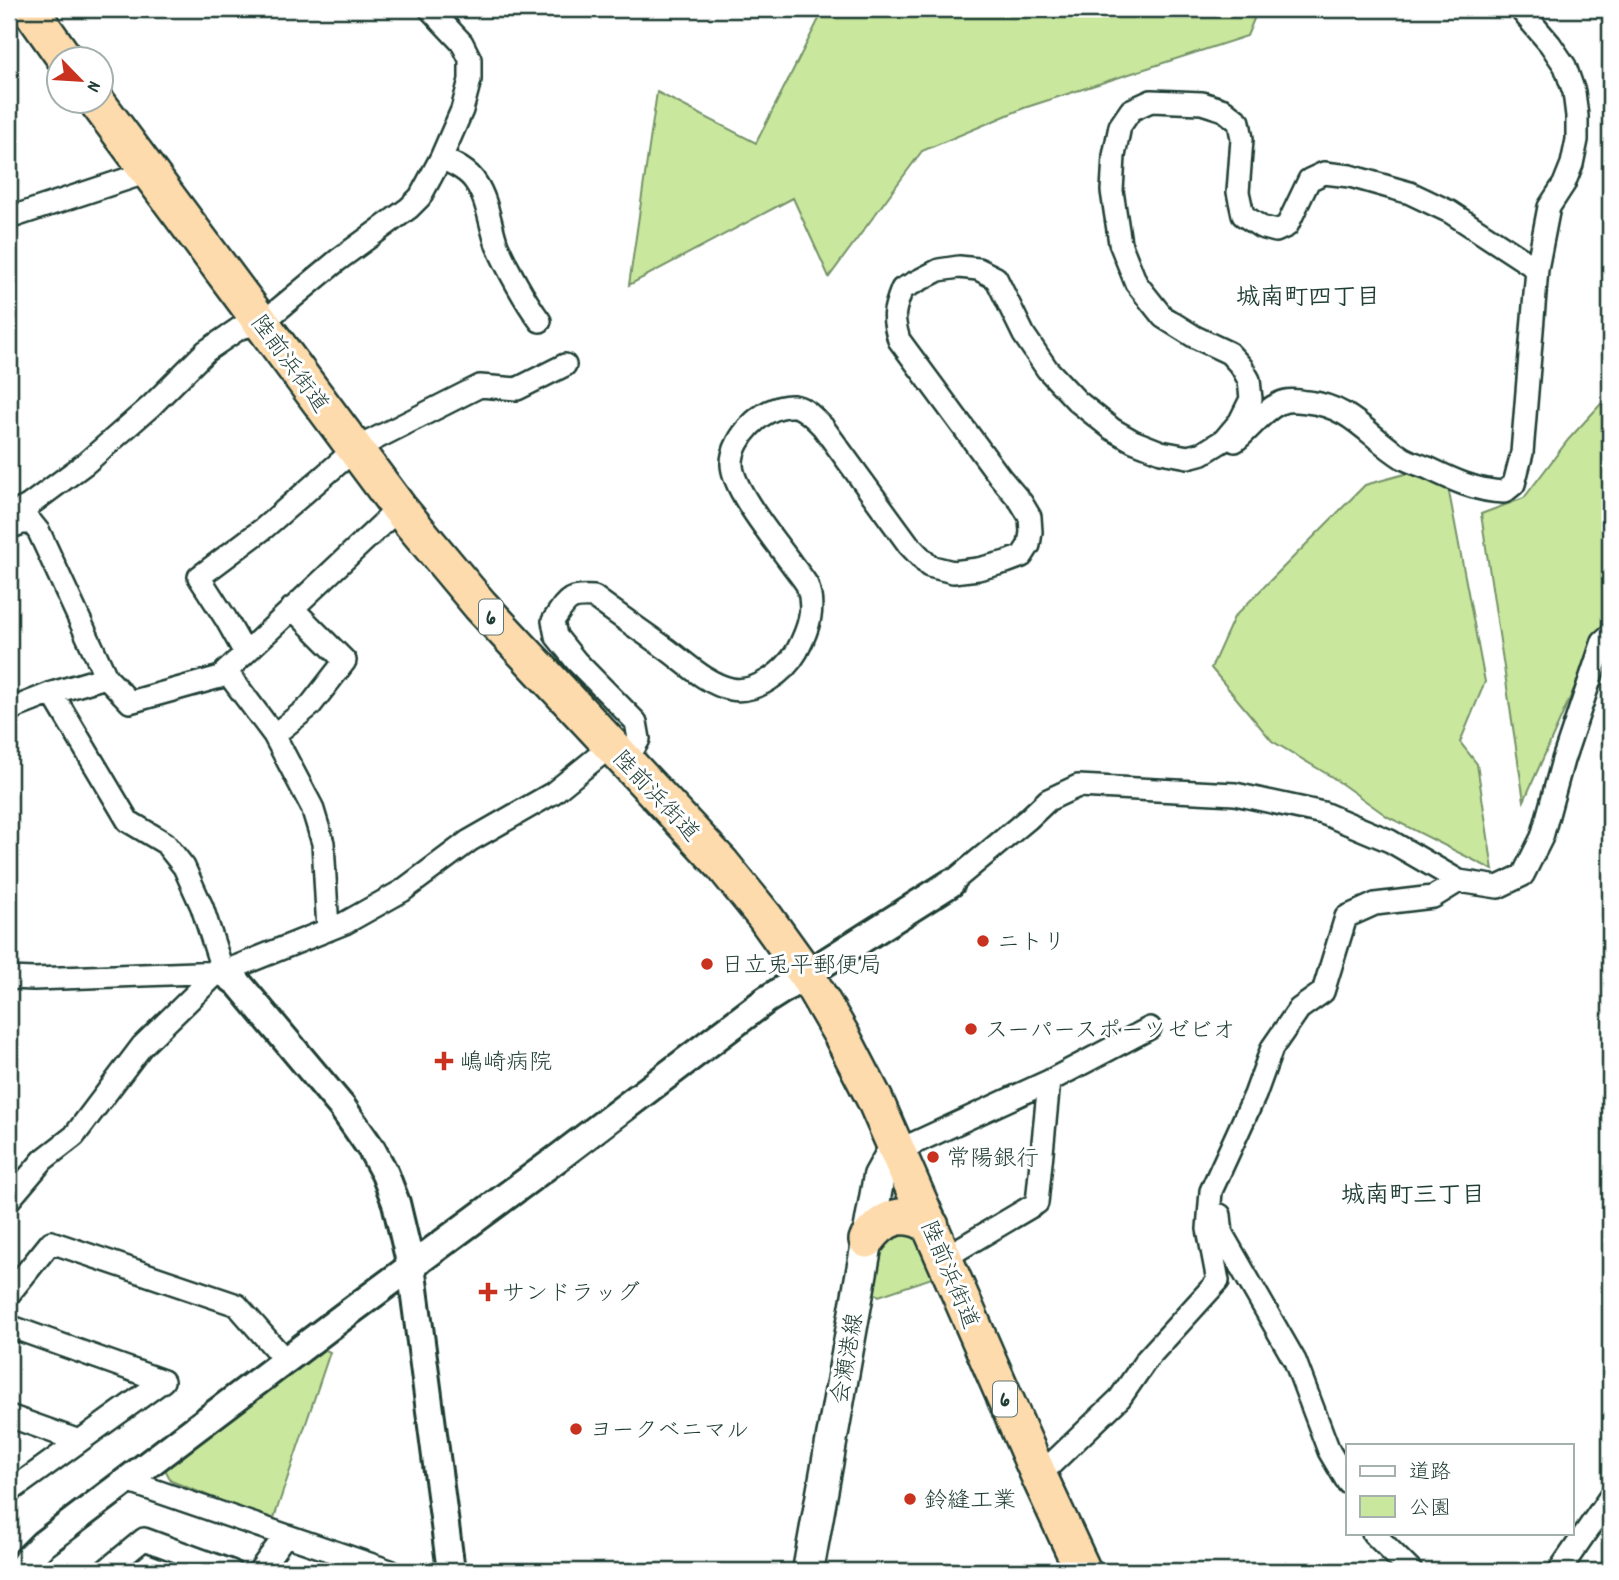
<svg xmlns="http://www.w3.org/2000/svg" width="1619" height="1580" font-family="Dekko,'Klee One',sans-serif">
<style>
.green{fill:#cae79e;stroke:#749269;stroke-width:2}
.lines{fill:none;stroke-linecap:round;stroke-linejoin:round}
.minor-casing{stroke:#1f3d34;stroke-width:26}
.tertiary-casing{stroke:#1f3d34;stroke-width:32}
.secondary-casing{stroke:#1f3d34;stroke-width:35}
.trunk-casing{stroke:#1f3d34;stroke-width:40}
.minor{stroke:#fff;stroke-width:21}
.tertiary{stroke:#fff;stroke-width:26}
.secondary{stroke:#fff;stroke-width:30}
.trunk{stroke:#fedbac;stroke-width:35}
.poi-dot{fill:#c8321e;stroke:#fff;stroke-width:2.5}
.labels{text-anchor:middle;stroke-width:6;stroke-linejoin:round;paint-order:stroke}
.shield{fill:#fff;stroke:#627771;stroke-width:2}
.shield-label{font-size:21px;font-weight:bold;fill:#1f3d34}
.street-label{font-size:23px;fill:#1f3d34;stroke:#fff}
.poi-label{font-size:23px;fill:#1f3d34;stroke:#fff;text-anchor:start}
.neighbourhood-label{font-size:24px;font-weight:bold;fill:#1f3d34;stroke:#fff}
</style>
<rect width="100%" height="100%" fill="#fff"/>
<filter id="ink" filterUnits="userSpaceOnUse"><feTurbulence type="fractalNoise" baseFrequency=".0143" numOctaves="2"/><feDisplacementMap in="SourceGraphic" scale="14" xChannelSelector="R" yChannelSelector="G"/><feConvolveMatrix kernelMatrix="1 2 1 2 8 2 1 2 1" color-interpolation-filters="sRGB"/></filter>
<g filter="url(#ink)">
<!-- green -->
<path class="green" d="M824,9H1258L1247,36L1024,108L922,151L829,277L793,198L629,285L657,92L756,143Z
M1610,394V608L1524,801L1481,514L1524,498L1568,440Z
M1412,472L1448,487L1485,682L1460,742L1477,764L1493,870L1388,817L1332,777L1272,741L1211,668L1234,617L1365,485Z
M897,1228L917,1230L935,1277L879,1296L866,1287L875,1242Z
M319,1347L330,1352L273,1521L171,1481L163,1465Z"/>
<g class="lines">
<!-- minor casing -->
<g class="minor-casing">
<path id="minor" d="M441,158C454,164 469,171 476,183C488,201 490,225 497,245C507,268 525,301 540,321
M9,218L148,172
M1235,441C1251,429 1262,411 1280,403C1288,399 1298,401 1307,402C1351,406 1369,437 1403,458C1410,462 1420,465 1428,468C1453,480 1476,491 1504,492L1514,484L1522,453L1537,269
M9,515L28,506L86,463L151,406L206,351L240,328L262,323L338,260L409,208L420,197L441,158L462,110L470,80V59L462,43L430,9
M9,528L22,523L31,522L39,532L106,677
M245,653L226,619L199,577L263,529L355,449L480,386L517,389L565,365
M226,671L274,735L312,807L323,843L328,930
M9,710L52,693
M274,735L310,706L345,661L292,608
M626,762L639,739L636,722L576,661L556,636L553,621C567,600 568,595 594,597C618,615 643,632 668,650C687,664 707,684 731,689C756,694 785,672 797,651C808,630 816,609 807,585C803,578 796,570 791,563C776,542 731,488 732,463C732,450 741,435 750,426C760,415 777,405 793,406C805,407 815,419 823,427L909,545L929,566L953,572L978,569L1006,562L1022,556L1029,545L1031,532L1030,517L1021,502L1000,477L899,340C892,317 893,312 902,289L939,270L959,267L978,269L996,278L1024,335L1047,369L1077,401L1112,429L1133,441L1161,452L1188,457L1203,453L1224,440L1240,421L1251,399L1249,380L1241,366L1229,353L1195,337L1163,317L1136,283L1120,243L1112,191L1114,156L1120,126L1131,110L1151,101L1202,103L1224,110L1239,122L1242,139L1238,192L1243,215L1261,227L1276,231L1287,226L1309,180L1324,173L1350,176L1410,193L1450,212L1537,269L1549,207L1564,184L1572,164L1577,140V116L1574,92L1565,66L1550,44L1520,9
M951,883L1028,819L1048,800L1078,786L1235,794L1323,813L1390,841L1459,881L1498,887L1523,875L1542,837L1563,760L1603,641L1610,635
M223,972L202,907L184,867L165,843L128,821L52,693L106,677L130,702L220,677L399,508
M9,978L34,979L223,972L345,923L402,891L469,841L553,793L611,746
M897,1151L1049,1081L1150,1028
M9,1200L43,1160L74,1136L142,1046L217,973
M1220,1215L1222,1234L1295,1361L1329,1451L1348,1483
M944,1258L1037,1203L1049,1081
M9,1294L51,1242L237,1305L285,1360
M9,1326L163,1381L9,1492
M9,1416L79,1441
M1039,1476L1120,1398L1147,1359L1218,1281L1208,1229L1211,1191L1255,1095L1272,1048L1299,1009L1323,992L1346,917L1375,904L1433,897L1459,881
M127,1481L390,1571
M1373,1533L1411,1571
M105,1571L144,1539L231,1571
M259,1571L285,1536
M1559,1571L1610,1497"/>
</g>
<!-- tertiary casing -->
<g class="tertiary-casing">
<path id="tertiary" d="M223,972L238,983L342,1107L372,1150L385,1174L396,1203L411,1266L451,1571
M20,1571L28,1559L43,1544L344,1316L562,1155L766,1000L951,883"/>
</g>
<!-- secondary casing -->
<g class="secondary-casing">
<path id="secondary" d="M808,1571L879,1176L889,1158L897,1151"/>
</g>
<!-- trunk casing -->
<g class="trunk-casing">
<path id="trunk" d="M30,9L66,60
M97,102L399,508L480,605L722,864L765,917L806,974L842,1036L875,1100L1039,1476L1083,1571
M867,1240C885,1216 905,1209 931,1226"/>
</g>
<!-- minor -->
<use href="#minor" class="minor"/>
<!-- tertiary -->
<use href="#tertiary" class="tertiary"/>
<!-- secondary -->
<use href="#secondary" class="secondary"/>
<!-- trunk -->
<use href="#trunk" class="trunk"/>
</g>
</g>
<!-- markers -->
<g class="poi-dot">
<circle cx="983" cy="941" r="7"/>
<circle cx="707" cy="964" r="7"/>
<circle cx="971" cy="1029" r="7"/>
<path d="M440.5 1050.5h7v7h7v7h-7v7h-7v-7h-7v-7h7z"/>
<circle cx="933" cy="1157" r="7"/>
<path d="M484.5 1281.5h7v7h7v7h-7v7h-7v-7h-7v-7h7z"/>
<circle cx="576" cy="1429" r="7"/>
<circle cx="910" cy="1499" r="7"/>
</g>
<g class="labels">
<!-- shield labels -->
<g class="shield">
<rect x="479" y="599.5" width="24" height="35" rx="5"/>
<rect x="993" y="1381.5" width="24" height="35" rx="5"/>
</g>
<g class="shield-label">
<text x="491" y="624">6</text>
<text x="1005" y="1406">6</text>
</g>
<!-- street labels -->
<g class="street-label">
<text transform="translate(291 363) rotate(54)" y="8">陸前浜街道</text>
<text transform="translate(657 795) rotate(47)" y="8">陸前浜街道</text>
<text transform="translate(951 1274) rotate(67)" y="8">陸前浜街道</text>
<text transform="translate(846 1358) rotate(-80)" y="8">会瀬港線</text>
</g>
<!-- poi labels -->
<g class="poi-label">
<text x="997" y="949">ニトリ</text>
<text x="721" y="972">日立兎平郵便局</text>
<text x="985" y="1037">スーパースポーツゼビオ</text>
<text x="460" y="1069">嶋崎病院</text>
<text x="947" y="1165">常陽銀行</text>
<text x="502" y="1300">サンドラッグ</text>
<text x="590" y="1437">ヨークベニマル</text>
<text x="924" y="1507">鈴縫工業</text>
</g>
<!-- neighbourhood labels -->
<g class="neighbourhood-label">
<text x="1308" y="304">城南町四丁目</text>
<text x="1413" y="1202">城南町三丁目</text>
</g>
</g>
<!-- margin -->
<rect width="1619" height="1580" fill="none" stroke="#fff" stroke-width="35"/>
<rect x="18" y="18" width="1584" height="1545" fill="none" stroke="#1f3d34" stroke-width="2.5" filter="url(#ink)"/>
<!-- legend -->
<rect x="1346" y="1444" width="228" height="91" fill="#ffffff" stroke="#a5b1ae" stroke-width="2"/>
<rect x="1360" y="1466" width="35" height="10" fill="#ffffff" stroke="#a5b1ae" stroke-width="2"/>
<text x="1409" y="1478" font-size="21" fill="#1f3d34">道路</text>
<rect x="1360" y="1496" width="35" height="21" fill="#cae79e" stroke="#a5b1ae" stroke-width="2"/>
<text x="1409" y="1514" font-size="21" fill="#1f3d34">公園</text>
<!-- north arrow -->
<g transform="translate(80 80) rotate(115)"><circle r="33" fill="#ffffff" stroke="#a5b1ae" stroke-width="2"/>
<path d="M0-5L12 26L0 18L-12 26Z" fill="#c8321e"/>
<text y="-10" font-size="19" font-weight="bold" text-anchor="middle" fill="#1f3d34">N</text>
</g>
</svg>
